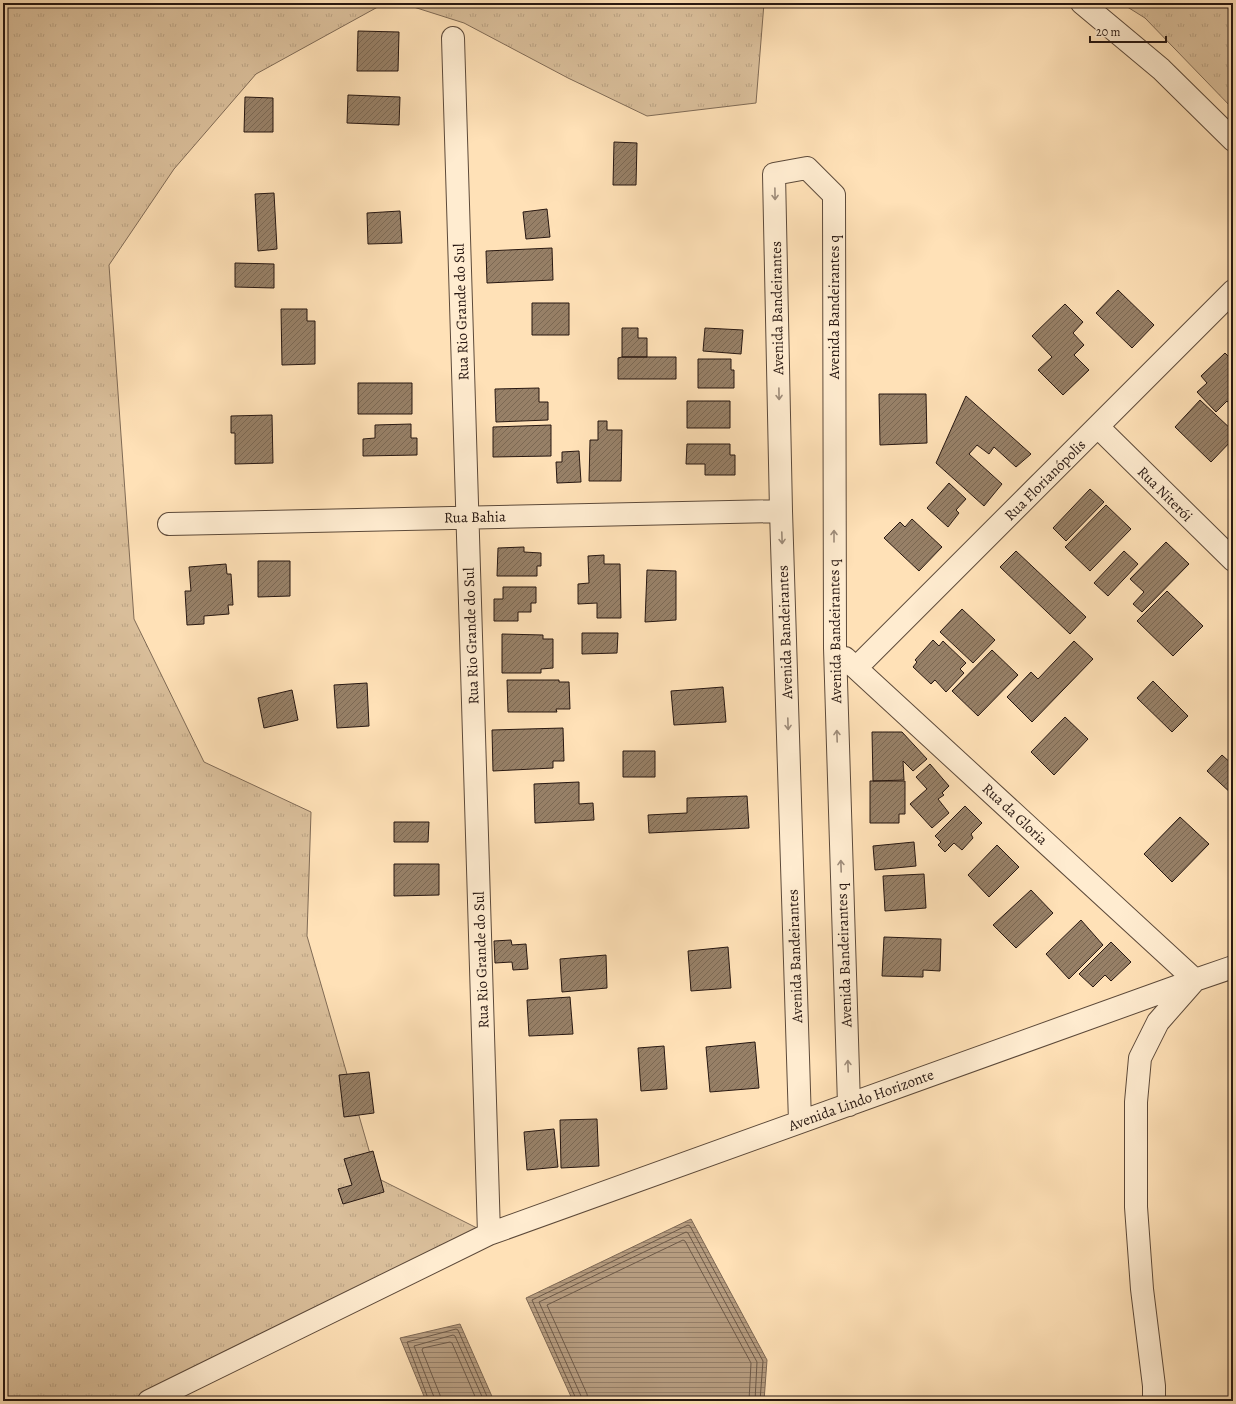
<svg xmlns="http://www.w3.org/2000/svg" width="1236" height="1404" font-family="Alegreya,serif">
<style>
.grass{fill:url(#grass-tufts);stroke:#806b56}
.water{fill:url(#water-rules);stroke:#7d6753}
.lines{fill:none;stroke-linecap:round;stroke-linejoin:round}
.shore{stroke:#6e5a48;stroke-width:1}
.building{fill:url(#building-hatch);stroke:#271711}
.minor-casing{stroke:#5d4a3a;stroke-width:24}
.minor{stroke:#ffecd0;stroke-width:22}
.oneway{stroke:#9e8c7a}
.labels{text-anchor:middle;stroke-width:3;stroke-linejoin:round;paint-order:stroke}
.street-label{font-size:15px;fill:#271711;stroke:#ffecd0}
</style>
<defs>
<pattern id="grass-tufts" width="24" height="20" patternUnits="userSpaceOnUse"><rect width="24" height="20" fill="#dabf9b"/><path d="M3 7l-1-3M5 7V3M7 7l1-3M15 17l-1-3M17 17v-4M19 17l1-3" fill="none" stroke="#bba384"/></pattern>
<pattern id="water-rules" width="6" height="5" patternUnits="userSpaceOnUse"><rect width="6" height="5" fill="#b69c7f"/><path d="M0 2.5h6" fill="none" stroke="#947e67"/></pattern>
<pattern id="building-hatch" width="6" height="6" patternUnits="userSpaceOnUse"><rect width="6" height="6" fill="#978067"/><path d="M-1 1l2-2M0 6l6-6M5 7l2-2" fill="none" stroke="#7b6853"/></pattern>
</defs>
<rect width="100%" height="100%" fill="#ffe1b7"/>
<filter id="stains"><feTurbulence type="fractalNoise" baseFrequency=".005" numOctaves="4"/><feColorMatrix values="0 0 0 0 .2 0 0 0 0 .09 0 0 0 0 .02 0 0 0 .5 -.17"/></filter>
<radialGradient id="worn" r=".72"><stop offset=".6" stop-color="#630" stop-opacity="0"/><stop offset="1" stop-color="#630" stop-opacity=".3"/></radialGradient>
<!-- grass -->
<path class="grass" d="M3,3H385L256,74L174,169L109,265L134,619L204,762L311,812L307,936L377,1178L489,1234L149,1401H3Z
M401,3H764L756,103L647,116L568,78L464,23Z
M1121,3H1233V109L1145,18Z"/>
<!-- water -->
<path class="water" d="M691,1219L767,1360L764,1401H573L526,1298Z
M460,1324L494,1401H426L400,1338Z"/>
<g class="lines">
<!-- shore -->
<path class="shore" d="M429,1401L407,1342L456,1329L458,1330L489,1401
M435,1401L434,1397L414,1346L453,1335L455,1336L484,1401
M441,1401L440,1395L422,1350L423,1348L450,1342L452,1343L477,1401
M577,1401L532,1300L688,1225L690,1226L763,1361L760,1401
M582,1401L581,1396L539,1302L686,1232L688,1233L757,1362L755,1401
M588,1401L587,1394L547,1305L683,1240L685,1241L751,1363L749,1401"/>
</g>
<!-- building -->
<path class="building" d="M358,31L399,32L398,71H357Z
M348,95L400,97L399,125L347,123Z
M245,97L273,98V132H244Z
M614,142L637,143L636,185H613Z
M274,193L277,249L258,251L255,194Z
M547,209L550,237L526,239L523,212Z
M400,211L402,243L368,244L367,213Z
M552,248L553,280L487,283L486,251Z
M235,263L274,264V288L235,287Z
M1118,290L1154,325L1132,348L1096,313Z
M532,303H569V335H532Z
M1065,304L1083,322L1073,333L1084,345L1074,355L1089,370L1063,395L1038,370L1052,357L1032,336Z
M281,309H307V321H315V364L282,365Z
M622,328H638V338H647V357H622Z
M705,328L743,330L741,354L703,351Z
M1225,353L1233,361V408L1227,401L1216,412L1197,392L1207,383L1201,376Z
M622,357H676V379H618V358Z
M698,359H731V370H734V388H698Z
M358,383H412V414H358Z
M539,388V402H548V420L496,422L495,389Z
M879,394H926L927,443L880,445Z
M966,396L1031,454L1016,467L994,447L989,454L977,445L969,454L1002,484L984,506L936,463Z
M1200,400L1233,431V439L1211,462L1175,427Z
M687,401H730V428H687Z
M272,415L273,463L235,464V433H231V416Z
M598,421H607V430H622L621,481H589L590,440H598Z
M411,424V438H417V455L363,456V439L375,438V425Z
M551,425V456L493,457V427Z
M687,444H730V455H735V475H705V464H686Z
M579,451L581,482L557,483L556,462H562V452Z
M949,483L966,499L956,510L959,513L948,527L927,508Z
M1090,489L1104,502L1066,541L1053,528Z
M1106,505L1131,529L1090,571L1065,547Z
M912,519L942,547L919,571L884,538L900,522L905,527Z
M1166,542L1189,564L1142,612L1133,604L1144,592L1130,579Z
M524,547V552L541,553V566H537V576H497L498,548Z
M1016,551L1086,617L1070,634L1000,567Z
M1124,551L1138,564L1108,596L1094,583Z
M604,555V564H620L621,618H597V603L578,604V584L589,583L588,556Z
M258,561H290V596L258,597Z
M226,564L227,574H231L233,605H228L229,614L204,616V624L187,625L185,591H191L189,567Z
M647,570L676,571V620L645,622Z
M503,587H536V603H531V612H518V621H494V599H503Z
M1167,591L1203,626L1173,656L1137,621Z
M962,609L995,640L973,663L940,632Z
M582,633H618L617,653L582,654Z
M502,634L543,635V639H553V668L541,669V673H502Z
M933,640L939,646L943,641L966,663L960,669L964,673L946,692L935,680L931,684L913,667L917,662L915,660Z
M1074,641L1093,659L1032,722L1007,697L1031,672L1038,679Z
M992,650L1018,675L978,716L952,691Z
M507,680H559V682H569L570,709H556L557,712H508Z
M1153,681L1188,716L1172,732L1137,698Z
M367,683L369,726L337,728L334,685Z
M723,687L726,722L674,725L671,691Z
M292,690L298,720L264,728L258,698Z
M1065,717L1088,739L1054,775L1031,752Z
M563,728L564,761H553V768L493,771L492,730Z
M872,732H902L927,759L913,771L903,761L904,780L873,781Z
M623,751H655V777H623Z
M1222,755L1233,765V795L1207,771Z
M930,764L949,786L942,793L944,795L938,799L949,813L932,828L910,804L927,789L916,777Z
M870,781H905V814H899V823H870Z
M579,782V804L593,803L594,820L535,823L534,784Z
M747,796L749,828L649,833L648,815L687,813V798Z
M965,806L982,823L971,834L973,838L962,850L954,843L945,852L938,845L941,842L935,836Z
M1180,817L1209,844L1172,882L1144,854Z
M394,822H429L428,842H394Z
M914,842L916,866L875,870L873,846Z
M997,845L1019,867L989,897L968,875Z
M394,864H439V895L394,896Z
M924,874L926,908L885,911L883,876Z
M1031,890L1053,913L1016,948L993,925Z
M1081,920L1103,945L1069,979L1046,954Z
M884,937L941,939L940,971L923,970V977L882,976Z
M511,940L512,945L526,944L528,969L513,970L512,962L495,963L494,941Z
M1111,942L1131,962L1111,981L1105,975L1093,987L1079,974Z
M728,947L731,988L691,991L688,951Z
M606,955L607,988L562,992L560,959Z
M570,997L573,1034L529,1036L527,1000Z
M755,1042L759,1088L710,1092L706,1047Z
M664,1046L667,1089L641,1091L638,1048Z
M369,1072L374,1113L344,1117L339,1075Z
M597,1119L599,1166L561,1168L560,1120Z
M554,1129L558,1167L527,1170L524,1132Z
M373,1151L384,1192L343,1204L338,1189L352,1185L344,1159Z"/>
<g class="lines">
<!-- minor casing -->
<g class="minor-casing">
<path id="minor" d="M1082,3L1161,69L1233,140
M453,38L489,1234
M1098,427L1233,560
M169,524L781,511
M845,658L1195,980
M856,668L1233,291
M800,1122L781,511L774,174L807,168L834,195L835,648L849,1105
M149,1401L489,1234L1195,980L1233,967
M1154,1401V1386L1142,1289L1136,1207V1102L1140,1058L1158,1022L1194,981"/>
</g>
<!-- minor -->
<use href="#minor" class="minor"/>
</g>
<!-- one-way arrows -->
<defs><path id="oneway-shaft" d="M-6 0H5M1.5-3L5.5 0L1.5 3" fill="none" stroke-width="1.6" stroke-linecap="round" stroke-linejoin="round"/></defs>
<g class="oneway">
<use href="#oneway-shaft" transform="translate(775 194) rotate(89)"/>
<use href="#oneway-shaft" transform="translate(779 394) rotate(89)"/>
<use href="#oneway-shaft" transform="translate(834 536) rotate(-90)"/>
<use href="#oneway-shaft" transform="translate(782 538) rotate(88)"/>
<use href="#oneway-shaft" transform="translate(788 724) rotate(88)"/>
<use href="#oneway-shaft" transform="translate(837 736) rotate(-92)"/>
<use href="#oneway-shaft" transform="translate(841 866) rotate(-92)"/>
<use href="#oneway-shaft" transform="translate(848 1066) rotate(-92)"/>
</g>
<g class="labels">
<!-- street labels -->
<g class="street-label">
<text transform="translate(834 307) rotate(-90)" y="5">Avenida Bandeirantes q</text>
<text transform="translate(777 308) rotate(-91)" y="5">Avenida Bandeirantes</text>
<text transform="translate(461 312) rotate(-92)" y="5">Rua Rio Grande do Sul</text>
<text transform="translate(1045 480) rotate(-45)" y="5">Rua Florianópolis</text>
<text transform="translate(1165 494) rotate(45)" y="5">Rua Niterói</text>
<text transform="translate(475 517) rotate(-1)" y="5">Rua Bahia</text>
<text transform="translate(835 631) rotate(-91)" y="5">Avenida Bandeirantes q</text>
<text transform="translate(785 632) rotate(-92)" y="5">Avenida Bandeirantes</text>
<text transform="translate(471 636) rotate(-92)" y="5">Rua Rio Grande do Sul</text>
<text transform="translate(1015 814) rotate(43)" y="5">Rua da Gloria</text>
<text transform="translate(844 955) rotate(-92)" y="5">Avenida Bandeirantes q</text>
<text transform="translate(795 956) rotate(-92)" y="5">Avenida Bandeirantes</text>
<text transform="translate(481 960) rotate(-92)" y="5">Rua Rio Grande do Sul</text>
<text transform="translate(861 1100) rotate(-20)" y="5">Avenida Lindo Horizonte</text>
</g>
</g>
<!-- margin -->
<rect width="1236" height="1404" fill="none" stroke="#ffe1b7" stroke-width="16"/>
<rect x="4" y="4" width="1228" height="1396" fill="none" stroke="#271711" stroke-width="2"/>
<rect x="8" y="8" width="1220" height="1388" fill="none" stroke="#271711"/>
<!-- scale -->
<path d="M1090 36v6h76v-6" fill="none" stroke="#271711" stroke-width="2"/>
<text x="1096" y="36" font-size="12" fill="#271711" stroke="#ffecd0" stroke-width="3" paint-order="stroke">20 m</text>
<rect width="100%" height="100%" filter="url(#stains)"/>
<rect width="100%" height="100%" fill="url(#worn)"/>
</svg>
